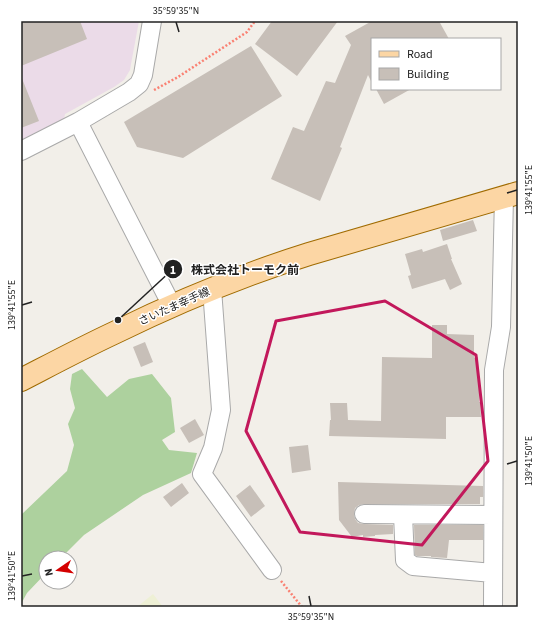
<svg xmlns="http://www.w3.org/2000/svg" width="539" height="628" font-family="'Source Sans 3','Noto Sans JP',sans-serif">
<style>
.industrial{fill:#ebdbe8}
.farmland{fill:#eef0d5}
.forest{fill:#add19e}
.building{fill:#c7bfb8}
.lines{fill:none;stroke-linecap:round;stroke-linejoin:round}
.minor-casing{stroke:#a9a9a9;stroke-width:20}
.major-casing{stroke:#a06b00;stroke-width:24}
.path{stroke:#fa8072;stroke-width:2.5;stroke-dasharray:2 2;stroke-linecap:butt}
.minor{stroke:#fff;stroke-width:18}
.major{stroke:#fcd6a4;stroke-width:22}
.marked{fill:none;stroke:#c2185b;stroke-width:3;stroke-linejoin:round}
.ticks{fill:none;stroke:#222;stroke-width:1.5}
.labels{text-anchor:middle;stroke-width:3;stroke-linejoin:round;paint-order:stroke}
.street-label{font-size:11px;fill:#222;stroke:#fff}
.leader{fill:none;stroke:#222;stroke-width:1.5}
.callout-dot{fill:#222;stroke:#fff;stroke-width:1.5}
.mark-label{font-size:12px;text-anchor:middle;font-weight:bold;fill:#fff}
.callout-label{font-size:12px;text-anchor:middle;font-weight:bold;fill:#222;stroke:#fff;stroke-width:3;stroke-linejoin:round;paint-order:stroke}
.neatline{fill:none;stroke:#222;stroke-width:1.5}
.ticks-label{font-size:10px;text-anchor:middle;fill:#222}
</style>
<rect width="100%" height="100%" fill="#f2efe9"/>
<!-- industrial -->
<path class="industrial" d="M21,21H139L131,64L130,70L124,80L114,87L65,114L64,119L21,141Z"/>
<!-- farmland -->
<path class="farmland" d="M153,594L163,607H137Z"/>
<!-- forest -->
<path class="forest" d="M82,369L107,397L129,379L152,374L171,398L175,432L162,440L169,450L197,453L191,473L143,495L84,535L61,558H46V573L27,593L21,604V515L67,471L74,445L68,424L75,408L70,389L72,374Z"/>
<!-- building -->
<path class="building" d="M21,21H80L87,39L21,66Z
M272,21H338L297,76L255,44Z
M372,21H439L449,39H372V83L368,75L340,147L342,148L320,201L271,179L293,127L304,131L326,81L335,83L351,45L345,36Z
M251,46L282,96L183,158L137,147L124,122Z
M21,76L39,121L21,128Z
M376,89H411L384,104Z
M473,220L477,231L443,241L440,230Z
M447,244L452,259H451L462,284L450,290L445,279L412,289L408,276L411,275L405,254L422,249L423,252Z
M432,325H447V334L474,335V358L478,357L479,384H480L479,402H480L481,417H446V439L329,436L330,420H331L330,403H347L348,420L381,421L382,357L432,358Z
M145,342L153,362L141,367L133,347Z
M195,419L204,435L189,443L180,428Z
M308,445L311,470L292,473L289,447Z
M338,482L483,486V497H480V504H364L359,505L355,508L354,514L355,519L358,523L364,524L393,525V534L375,535V536L363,537V535L352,537L339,520Z
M182,483L189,493L171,507L163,497Z
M250,485L265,506L251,517L236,496Z
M414,525H483V540H449L447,558L431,557V556H417L415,555Z"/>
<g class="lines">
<!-- minor casing -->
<g class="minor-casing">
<path id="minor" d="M78,122L172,306
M21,151L78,122L129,92L139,84L143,75L152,21
M212,289L221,410L213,448L202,474L272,570
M364,514L493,515
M403,515L405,560L413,566L493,573
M493,607L494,370L501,327L504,197"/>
</g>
<!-- major casing -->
<g class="major-casing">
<path id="major" d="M21,380C52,364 82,348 114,333C177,302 242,275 309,254L518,193"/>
</g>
<!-- path -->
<path class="path" d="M154,90L178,77L247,32L255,21
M281,581L302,607"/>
<!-- minor -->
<use href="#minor" class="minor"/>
<!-- major -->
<use href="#major" class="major"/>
</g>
<!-- marked area -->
<path class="marked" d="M385,301L476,355L488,461L422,545L300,532L246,431L276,321Z"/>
<!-- ticks -->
<path class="ticks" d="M176,22L179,32M507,193L517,190M22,305L32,302M507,464L517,461M22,576L32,574M309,596L311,606"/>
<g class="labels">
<!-- street labels -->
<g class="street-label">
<text transform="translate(174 306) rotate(-24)" y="4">さいたま幸手線</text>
</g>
</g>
<!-- callouts -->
<path class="leader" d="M118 320L173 269"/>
<g class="callout-dot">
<circle cx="118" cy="320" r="4"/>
<circle cx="173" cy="269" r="10"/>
</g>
<g class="mark-label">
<text x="173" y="274">1</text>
</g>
<g class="callout-label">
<text x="245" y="274">株式会社トーモク前</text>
</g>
<!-- border -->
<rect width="539" height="628" fill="none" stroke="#ffffff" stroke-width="44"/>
<!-- legend -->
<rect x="371" y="38" width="130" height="52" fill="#ffffff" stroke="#a7a7a7"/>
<rect x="379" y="51" width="20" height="6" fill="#fcd6a4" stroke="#a7a7a7"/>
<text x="407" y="58" font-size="12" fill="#222222">Road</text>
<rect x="379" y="68" width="20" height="12" fill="#c7bfb8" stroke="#a7a7a7"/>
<text x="407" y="78" font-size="12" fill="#222222">Building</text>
<!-- north arrow -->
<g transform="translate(58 570) rotate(257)"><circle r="19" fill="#ffffff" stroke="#a7a7a7"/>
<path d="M0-3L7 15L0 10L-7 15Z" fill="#d40000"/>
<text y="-6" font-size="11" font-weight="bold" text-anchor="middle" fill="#222222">N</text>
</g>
<rect x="22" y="22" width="495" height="584" class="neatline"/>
<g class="ticks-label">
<text x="176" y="14">35°59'35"N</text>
<text transform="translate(528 190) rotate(-90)" y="4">139°41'55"E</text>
<text transform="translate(11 305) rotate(-90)" y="4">139°41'55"E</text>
<text transform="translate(528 461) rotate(-90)" y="4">139°41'50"E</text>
<text transform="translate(11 576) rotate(-90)" y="4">139°41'50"E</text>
<text x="311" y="620">35°59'35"N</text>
</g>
</svg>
